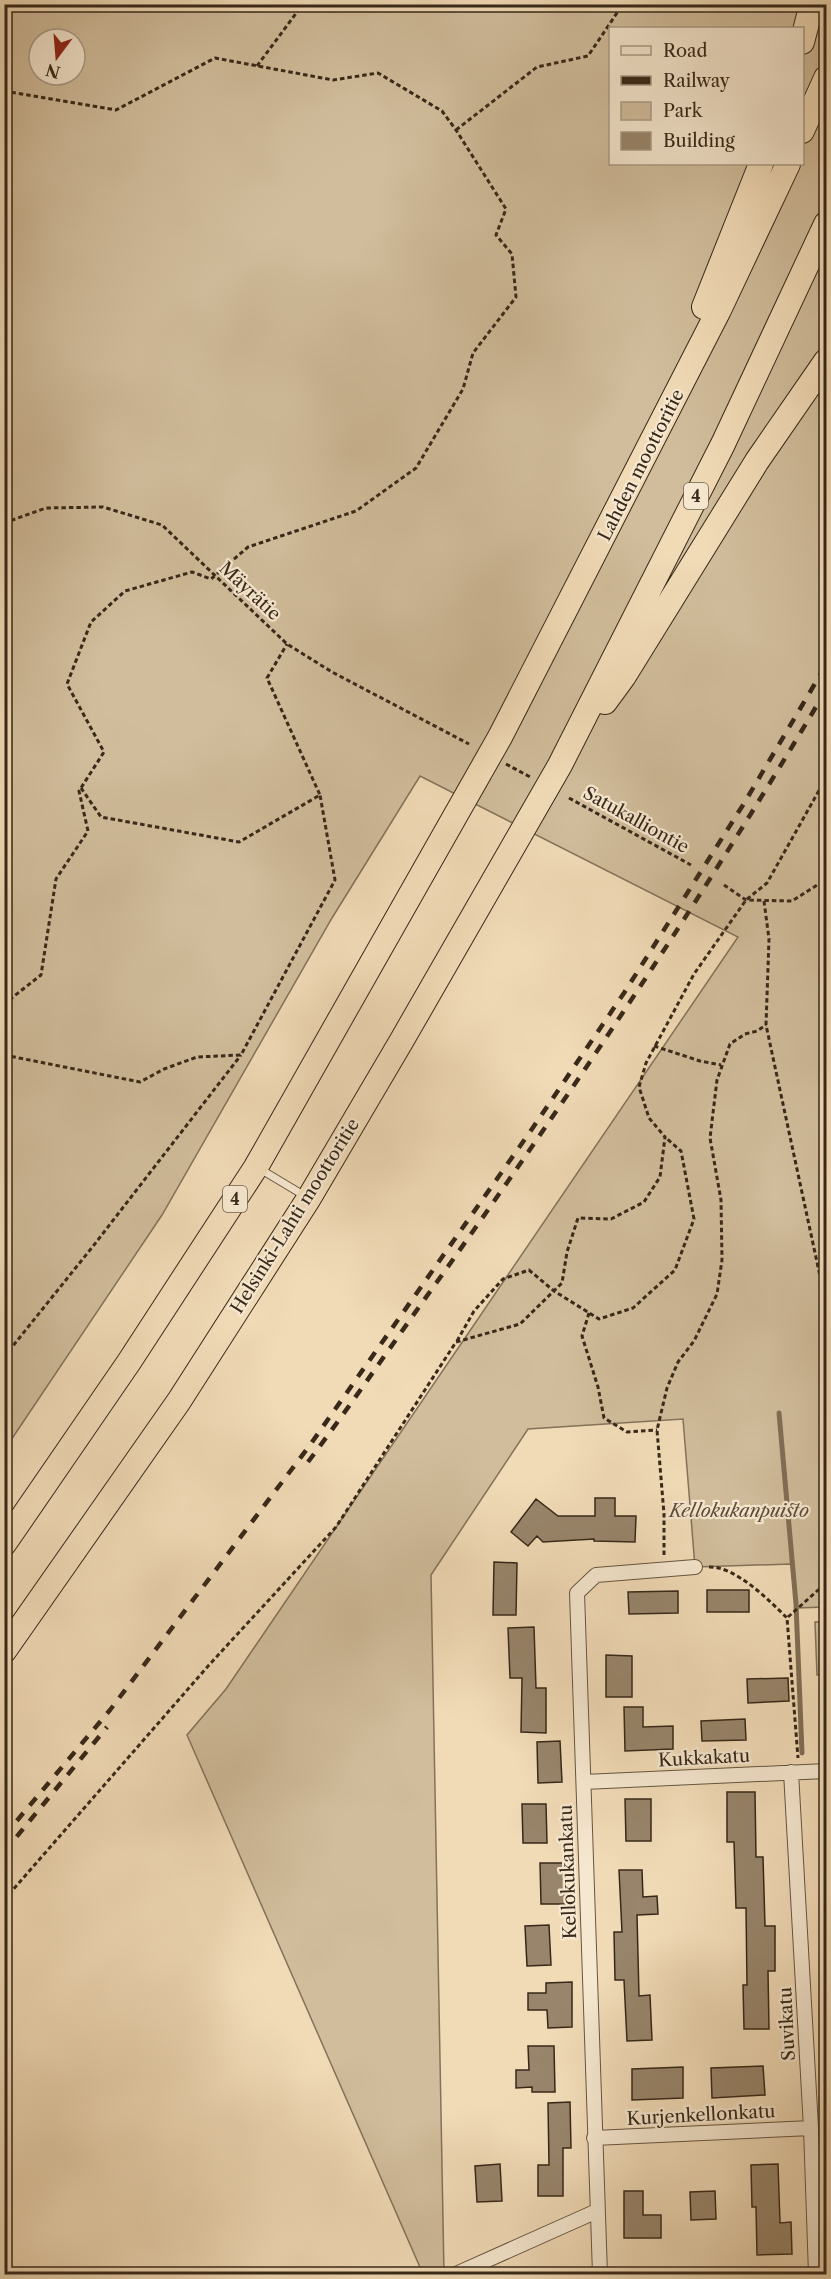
<svg xmlns="http://www.w3.org/2000/svg" width="831" height="2279" font-family="'Libre Caslon Text',serif">
<style>
.green{fill:#d1bd9c;stroke:#84725a;stroke-width:1.5;fill-rule:evenodd}
.lines{fill:none;stroke-linecap:round;stroke-linejoin:round}
.stream{stroke:#816f57;stroke-width:5}
.building{fill:#98856b;stroke:#372819;stroke-width:1.5}
.lane-casing{stroke:#665540;stroke-width:9}
.street-casing{stroke:#665540;stroke-width:16}
.highway-casing{stroke:#372819;stroke-width:26}
.path{stroke:#372819;stroke-width:3;stroke-dasharray:4.5 3;stroke-linecap:butt}
.lane{stroke:#f6e8d0;stroke-width:7}
.street{stroke:#f6e8d0;stroke-width:14}
.highway{stroke:#f1dbb7;stroke-width:24}
.rail{stroke:#372819;stroke-width:4.5;stroke-dasharray:10 10;stroke-linecap:butt}
.labels{text-anchor:middle;stroke-width:4.5;stroke-linejoin:round;paint-order:stroke}
.shield{fill:#f6e8d0;stroke:#706250;stroke-width:1.5}
.shield-label{font-size:16px;font-weight:bold;fill:#372819}
.street-label{font-size:18px;fill:#372819;stroke:#f6e8d0}
.park-label{font-size:18px;font-style:italic;fill:#5e4d3a;stroke:#f6e8d0}
</style>
<rect width="100%" height="100%" fill="#f1dbb7"/>
<filter id="stains"><feTurbulence type="fractalNoise" baseFrequency=".00333" numOctaves="4"/><feColorMatrix values="0 0 0 0 .2 0 0 0 0 .09 0 0 0 0 .02 0 0 0 .5 -.17"/></filter>
<radialGradient id="worn" r=".72"><stop offset=".6" stop-color="#630" stop-opacity="0"/><stop offset="1" stop-color="#630" stop-opacity=".3"/></radialGradient>
<!-- green -->
<path class="green" d="M4,5H826V1607L796,1608L791,1564L695,1567L683,1419L528,1429L431,1575L444,2274H423L187,1735L226,1689L738,937L420,776L332,918L162,1215L5,1449ZM610,28H802V164H610ZM39,39H75V75H39Z
M815,1622H826V1674L817,1675Z"/>
<g class="lines">
<!-- stream -->
<path class="stream" d="M779,1413L796,1604L802,1753"/>
</g>
<!-- building -->
<path class="building" d="M595,1498H615V1516H636L635,1542L594,1541V1539L543,1542L537,1536L528,1546L511,1532L536,1499L558,1516H595Z
M494,1562L517,1563L516,1615H493Z
M707,1590H749V1612H707Z
M678,1591V1613L629,1614L628,1592Z
M534,1627L536,1688H546V1733L521,1732L522,1678H510L508,1628Z
M606,1655L632,1656V1697H606Z
M788,1678L789,1701L748,1703L747,1679Z
M624,1707H643V1727L673,1726V1749L625,1751Z
M745,1719L746,1740L702,1741L701,1721Z
M560,1741L562,1782L538,1783L537,1742Z
M727,1792H755L756,1857H763L765,1926H775V1971H768L769,2029H744L743,1985H747L746,1908H736L734,1842H727Z
M625,1799H651V1841H626Z
M522,1804H546L547,1843H523Z
M540,1863H565L566,1904H541Z
M619,1870H642L643,1897L657,1896L658,1914L637,1915L639,1996L650,1995L652,2040L627,2041L624,1980H615L614,1932H622Z
M549,1925L551,1965L527,1966L525,1926Z
M572,1982V2027L548,2028L547,2010H528V1993H546V1983Z
M528,2046H554L555,2092H532V2087L516,2088V2070H529Z
M763,2066L765,2095L712,2098L711,2068Z
M683,2067V2098L632,2100V2069Z
M570,2102L571,2148H563V2196H538V2165H549L548,2103Z
M500,2164L502,2201L477,2202L475,2166Z
M778,2164L780,2223L791,2222L792,2254L757,2255L756,2207H752L751,2165Z
M624,2191H643V2215H661V2238H624Z
M715,2191L716,2219L691,2220L690,2192Z"/>
<g class="lines">
<!-- lane casing -->
<g class="lane-casing">
<path id="lane" d="M260,1169L305,1196"/>
</g>
<!-- street casing -->
<g class="street-casing">
<path id="street" d="M791,1772L811,2128L816,2274
M584,1782L826,1771
M594,2138L811,2128
M456,2274L597,2211
M600,2274L577,1593L596,1575L695,1567"/>
</g>
<!-- highway casing -->
<g class="highway-casing">
<path id="highway" d="M802,42L812,4
M802,131L826,78
M704,307L761,164
M605,702L624,676L757,461L826,361
M4,1544L129,1362L256,1167L500,737L719,310L788,164
M4,1651L179,1401L309,1198L402,1040L560,765L723,444L826,224"/>
</g>
<!-- path -->
<path class="path" d="M339,4L398,10L410,4
M257,66L303,4
M4,91L116,110L215,58L333,80L378,73L442,111L456,130L506,209L496,235L512,254L516,297L473,353L463,389L416,468L356,511L248,547L211,579L192,572L125,591L91,622L67,684L104,752L79,791L88,831L56,879L41,975L4,1004
M456,130L537,67L588,56L623,4
M4,523L46,508L103,507L162,525L287,644L332,672L469,744
M506,764L532,778
M81,788L101,817L239,842L320,795L267,678L287,644
M569,798L691,865
M724,885L746,900L792,901L822,882L826,876
M764,901L769,939L766,1025L826,1304
M654,1046L700,1061L721,1065
M4,1055L140,1082L164,1069L197,1057L241,1055L335,880L320,795
M589,1313L582,1336L598,1387L604,1418L627,1432L657,1430
M457,1341L474,1311L503,1279L529,1270L554,1291L599,1319L633,1308L675,1270L694,1219L681,1151L665,1137
M4,1357L94,1245L241,1055
M664,1555V1514L657,1430L667,1388L678,1362L694,1341L717,1294L722,1260L721,1200L710,1138L717,1080L730,1044L745,1034L757,1031L766,1025
M709,1567C735,1566 769,1600 787,1618L798,1758
M788,1617L826,1583
M4,1900L209,1665L336,1527L456,1342L520,1324L562,1283L567,1252L578,1218L611,1219L644,1202L660,1177L665,1137L649,1118L639,1087L646,1063L694,974L746,900L767,883L826,778"/>
<!-- lane -->
<use href="#lane" class="lane"/>
<!-- street -->
<use href="#street" class="street"/>
<!-- highway -->
<use href="#highway" class="highway"/>
<!-- rail -->
<path class="rail" d="M308,1462C354,1401 397,1337 442,1275C577,1085 707,891 826,690
M4,1836L110,1710L310,1445L532,1129L624,993L743,805L826,665
M4,1852L107,1727"/>
</g>
<g class="labels">
<!-- shield labels -->
<g class="shield">
<rect x="684" y="483" width="24" height="26" rx="4.5"/>
<rect x="223" y="1186" width="24" height="26" rx="4.5"/>
</g>
<g class="shield-label">
<text x="696" y="502">4</text>
<text x="235" y="1205">4</text>
</g>
<!-- street labels -->
<g class="street-label">
<text transform="translate(641 465) rotate(-63)" y="6">Lahden moottoritie</text>
<text transform="translate(250 591) rotate(43)" y="6">Mäyrätie</text>
<text transform="translate(636 820) rotate(29)" y="6">Satukalliontie</text>
<text transform="translate(295 1216) rotate(-58)" y="6">Helsinki-Lahti moottoritie</text>
<text transform="translate(704 1758) rotate(-3)" y="6">Kukkakatu</text>
<text transform="translate(568 1872) rotate(-92)" y="6">Kellokukankatu</text>
<text transform="translate(787 2024) rotate(-93)" y="6">Suvikatu</text>
<text transform="translate(701 2115) rotate(-3)" y="6">Kurjenkellonkatu</text>
</g>
<!-- park labels -->
<g class="park-label">
<text x="739" y="1517">Kellokukanpuisto</text>
</g>
</g>
<!-- margin -->
<rect width="831" height="2279" fill="none" stroke="#f1dbb7" stroke-width="24"/>
<rect x="6" y="6" width="819" height="2267" fill="none" stroke="#372819" stroke-width="3"/>
<rect x="12" y="12" width="807" height="2255" fill="none" stroke="#372819" stroke-width="1.5"/>
<!-- legend -->
<rect x="609" y="27" width="195" height="138" fill="#f6e8d0" stroke="#aa9b87" stroke-width="1.5"/>
<rect x="621" y="46" width="30" height="9" fill="#f6e8d0" stroke="#aa9b87" stroke-width="1.5"/>
<text x="663" y="57" font-size="18" fill="#372819">Road</text>
<rect x="621" y="76" width="30" height="9" fill="#372819" stroke="#aa9b87" stroke-width="1.5"/>
<text x="663" y="87" font-size="18" fill="#372819">Railway</text>
<rect x="621" y="102" width="30" height="18" fill="#d1bd9c" stroke="#aa9b87" stroke-width="1.5"/>
<text x="663" y="117" font-size="18" fill="#372819">Park</text>
<rect x="621" y="132" width="30" height="18" fill="#98856b" stroke="#aa9b87" stroke-width="1.5"/>
<text x="663" y="147" font-size="18" fill="#372819">Building</text>
<!-- north arrow -->
<g transform="translate(57 57) rotate(196)"><circle r="28" fill="#f6e8d0" stroke="#aa9b87" stroke-width="1.5"/>
<path d="M0-4.5L10 22L0 15L-10 22Z" fill="#8f2418"/>
<text y="-9" font-size="16" font-weight="bold" text-anchor="middle" fill="#372819">N</text>
</g>
<rect width="100%" height="100%" filter="url(#stains)"/>
<rect width="100%" height="100%" fill="url(#worn)"/>
</svg>
